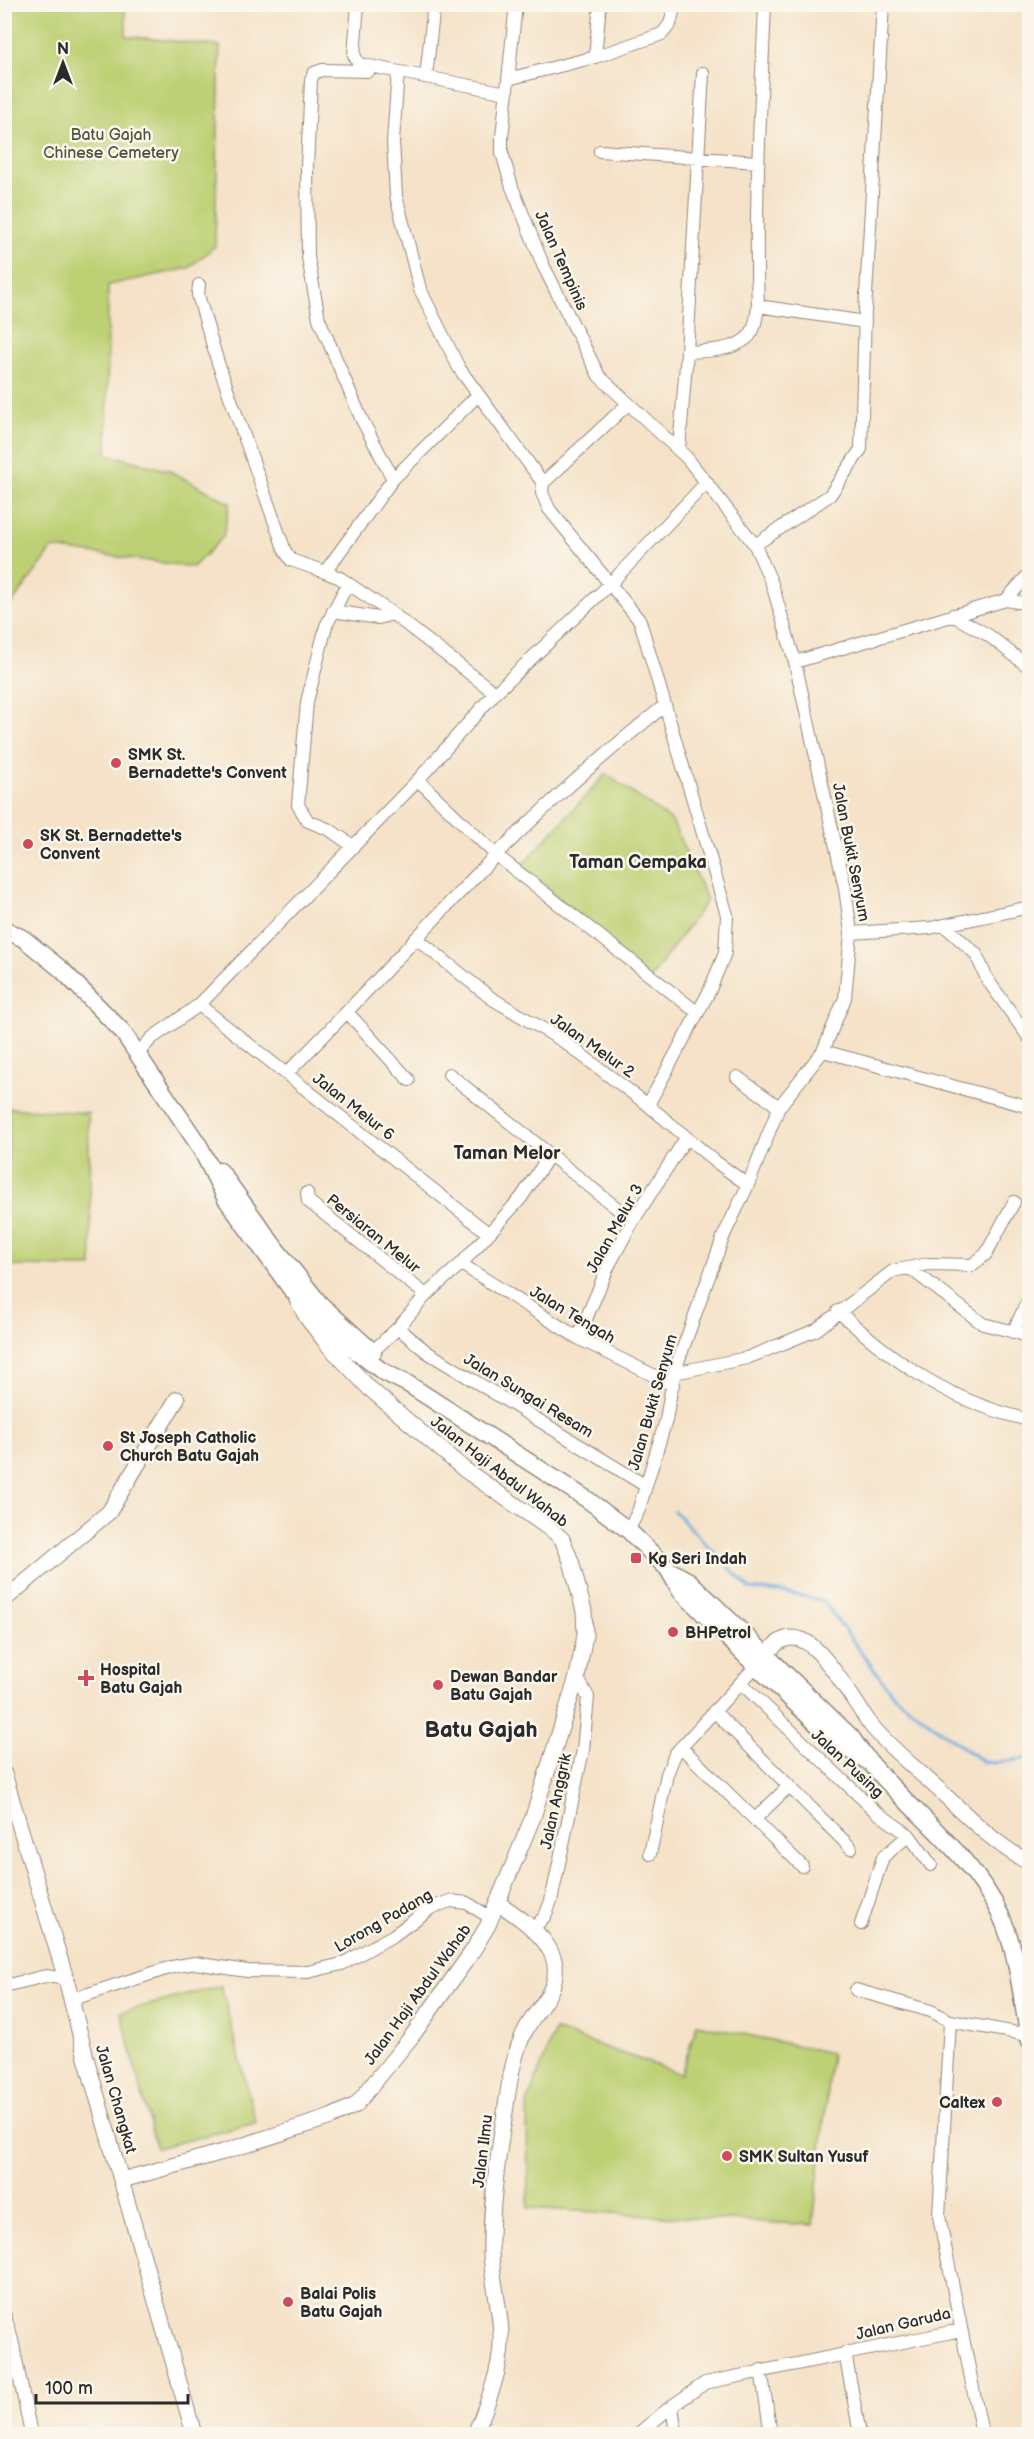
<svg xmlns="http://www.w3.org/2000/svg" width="1034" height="2439" font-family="'Balsamiq Sans',sans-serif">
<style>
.green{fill:#bdd073;stroke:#747e4f;stroke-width:1.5}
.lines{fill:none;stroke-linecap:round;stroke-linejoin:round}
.stream{stroke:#6faee2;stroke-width:3}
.minor-casing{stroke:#90867a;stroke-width:14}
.tertiary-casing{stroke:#90867a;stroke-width:17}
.secondary-casing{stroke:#90867a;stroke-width:19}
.minor{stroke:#fff;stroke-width:12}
.tertiary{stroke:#fff;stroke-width:15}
.secondary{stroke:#fff;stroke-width:16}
.poi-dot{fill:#d1495b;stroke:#fbf7ec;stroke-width:2}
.labels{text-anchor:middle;stroke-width:5;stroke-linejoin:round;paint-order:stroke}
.park-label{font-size:16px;fill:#50543d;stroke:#fbf7ec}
.street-label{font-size:16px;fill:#2b2b2b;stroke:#fbf7ec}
.poi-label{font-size:16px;font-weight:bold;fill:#2b2b2b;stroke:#fbf7ec;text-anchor:start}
.neighbourhood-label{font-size:18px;font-weight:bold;fill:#2b2b2b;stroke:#fbf7ec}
.district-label{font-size:22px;font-weight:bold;fill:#2b2b2b;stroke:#fbf7ec}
</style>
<rect width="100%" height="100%" fill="#fbf7ec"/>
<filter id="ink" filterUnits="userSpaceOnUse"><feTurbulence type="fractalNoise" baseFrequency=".0167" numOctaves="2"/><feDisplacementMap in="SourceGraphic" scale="12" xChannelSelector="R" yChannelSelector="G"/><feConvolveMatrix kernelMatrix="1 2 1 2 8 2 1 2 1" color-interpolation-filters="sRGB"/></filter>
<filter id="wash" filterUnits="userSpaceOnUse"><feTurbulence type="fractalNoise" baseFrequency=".008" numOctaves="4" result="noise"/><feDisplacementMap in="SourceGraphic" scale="24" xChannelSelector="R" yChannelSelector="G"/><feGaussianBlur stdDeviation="1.35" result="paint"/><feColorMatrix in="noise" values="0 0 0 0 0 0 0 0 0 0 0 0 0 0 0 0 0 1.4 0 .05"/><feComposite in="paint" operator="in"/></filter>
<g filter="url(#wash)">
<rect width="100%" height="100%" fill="#f5e2c8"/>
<!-- green -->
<path class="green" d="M5,4L125,5L126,36L220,46L215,246L189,268L108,285L107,454L170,471L230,503L223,537L193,567L53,548L5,613Z
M606,774L672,821L707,900L648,982L522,865Z
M9,1108L88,1113L92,1267L5,1266Z
M221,1986L256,2123L156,2148L121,2012Z
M697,2024L831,2053L813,2225L528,2208L527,2103L555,2030L681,2074Z"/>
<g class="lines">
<!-- stream -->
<path class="stream" d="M674,1511L750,1589L786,1593L823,1601L894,1696L983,1762L996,1763L1030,1758"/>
</g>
</g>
<g filter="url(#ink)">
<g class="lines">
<!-- minor casing -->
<g class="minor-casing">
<path id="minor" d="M358,4L354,55L359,64L507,93
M516,4L502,137V153L512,187L543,265L599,376L687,458L755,545L772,584L795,662L845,888L851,933L845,998L823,1051L779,1107L748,1185L724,1235L674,1373L666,1420L638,1512L628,1530
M765,4C761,105 754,206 758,306L865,322
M595,57L600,4
M372,67L368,71L322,70L314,73L311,80L307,167L308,257L319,319L361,418L393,479
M398,72L393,141L396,196L420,289L459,368L543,483L542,493L549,509L640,621L727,915L725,953L709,992L648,1105
M426,77L434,4
M508,79L595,57L662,34L670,24L675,4
M600,151L757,162
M199,285L198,295L218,363L285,551L291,560L325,572
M687,352L703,73
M478,395L393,479L325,572L340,578L393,614L495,693
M679,449L687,352C706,351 732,351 747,338C756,330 756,317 758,306
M543,483L628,404
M755,545L830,495L861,449L865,312L883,4
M347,585L326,626L307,702L298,805L308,821L330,830L353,846
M1006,600L1030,604
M333,611L378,618L393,614
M952,615L988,635L1030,668
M795,662L1006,600L1030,573
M418,780L496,855L698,1013
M944,925L976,954L987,979L1030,1039
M851,933L930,928L1030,907
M416,938L491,998L563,1041L648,1105L716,1162L748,1185
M199,1005L488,1233
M348,1013L409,1080
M823,1051L1030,1107
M138,1053L152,1038L199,1005L418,780L495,693L609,585L707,482
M286,1074C357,1004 423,929 494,857C547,804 605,753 664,706
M449,1074L633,1221
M737,1077L779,1107
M307,1193L308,1201L426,1295
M461,1264L578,1338L673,1385
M911,1269L983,1324L1019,1333L1030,1339
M838,1311C896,1364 952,1403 1030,1420
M398,1328L427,1352L646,1486
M1013,1332L1030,1296
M578,1338L609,1265L633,1221L686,1138
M373,1351L398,1328L426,1295L461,1264L521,1198L549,1156
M674,1373L747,1358L816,1330L893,1271L928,1264L972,1265L986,1254L1014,1202
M741,1683L875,1811L909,1835L931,1865
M714,1711L851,1848
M681,1747L802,1866
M755,1819L789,1786
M650,1854L667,1774L675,1754L756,1666
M861,1924L883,1857L909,1835
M533,1929L545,1916L551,1901L583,1750L588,1697L577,1677
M4,1986L46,1976L66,1979
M856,1990L931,2011L950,2021L1028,2035
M70,2000L172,1967L195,1963L247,1971L308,1972L342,1964L394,1935L431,1908L450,1901L467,1903L491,1918
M950,2021L939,2216L982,2434
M4,2313L12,2340L31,2434
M845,2353L860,2434
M761,2370L771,2434
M672,2406L676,2434
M638,2434L672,2406L705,2383L961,2330"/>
</g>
<!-- tertiary casing -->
<g class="tertiary-casing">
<path id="tertiary" d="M4,1600L109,1512L177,1399
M758,1664C770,1650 781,1632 802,1640C824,1648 856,1705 871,1725C886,1744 908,1762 927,1779C959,1807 991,1843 1030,1863
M4,1774L66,1979L86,2058L194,2434
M122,2180L223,2152L331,2117L356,2105L412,2036L472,1952L488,1925L533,1817L577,1677L585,1635L584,1611L571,1561L562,1539L553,1531L465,1470L369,1388L328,1345L307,1318L297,1299
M475,2434C487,2405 503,2366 501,2334C500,2307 492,2280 491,2253C490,2213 496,2170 502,2131C508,2098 510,2059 526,2029C537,2008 558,1992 555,1965C551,1938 518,1916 498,1903"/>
</g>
<!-- secondary casing -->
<g class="secondary-casing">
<path id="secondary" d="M4,929L24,939L62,970L122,1031L200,1147L226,1199L291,1289L340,1339L382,1371L408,1384L588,1500L628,1530L668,1569L680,1590L756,1666L836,1742L867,1761
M220,1171L276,1249L320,1304L373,1352
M669,1570L689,1581L851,1737C894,1802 967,1844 1001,1916C1019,1955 1021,2000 1030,2041"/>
</g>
<!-- minor -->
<use href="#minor" class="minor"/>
<!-- tertiary -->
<use href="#tertiary" class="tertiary"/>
<!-- secondary -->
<use href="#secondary" class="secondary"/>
</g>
</g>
<!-- markers -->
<g class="poi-dot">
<circle cx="116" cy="763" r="6"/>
<circle cx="28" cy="844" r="6"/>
<circle cx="108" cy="1446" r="6"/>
<rect x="630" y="1552" width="12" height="12" rx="3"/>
<circle cx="673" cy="1632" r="6"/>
<path d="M83 1669h6v6h6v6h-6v6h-6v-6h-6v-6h6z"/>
<circle cx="438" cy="1685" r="6"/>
<circle cx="997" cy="2102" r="6"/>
<circle cx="727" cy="2156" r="6"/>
<circle cx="288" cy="2302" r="6"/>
</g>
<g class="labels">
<!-- park labels -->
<g class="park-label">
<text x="111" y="140">Batu Gajah<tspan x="111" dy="18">Chinese Cemetery</tspan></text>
</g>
<!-- street labels -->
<g class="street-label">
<text transform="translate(562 260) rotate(66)" y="6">Jalan Tempinis</text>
<text transform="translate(852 852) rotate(79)" y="6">Jalan Bukit Senyum</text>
<text transform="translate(593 1045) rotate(35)" y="6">Jalan Melur 2</text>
<text transform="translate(354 1106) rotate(38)" y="6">Jalan Melur 6</text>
<text transform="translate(614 1228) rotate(-61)" y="6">Jalan Melur 3</text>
<text transform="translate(374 1233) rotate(39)" y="6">Persiaran Melur</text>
<text transform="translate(573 1314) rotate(31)" y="6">Jalan Tengah</text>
<text transform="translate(529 1395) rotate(31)" y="6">Jalan Sungai Resam</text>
<text transform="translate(652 1402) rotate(-74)" y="6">Jalan Bukit Senyum</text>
<text transform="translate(500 1471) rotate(38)" y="6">Jalan Haji Abdul Wahab</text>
<text transform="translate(848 1763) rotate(43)" y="6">Jalan Pusing</text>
<text transform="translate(555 1801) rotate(-78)" y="6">Jalan Anggrik</text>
<text transform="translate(383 1920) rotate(-30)" y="6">Lorong Padang</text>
<text transform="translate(417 1994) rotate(-54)" y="6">Jalan Haji Abdul Wahab</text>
<text transform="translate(117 2099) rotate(74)" y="6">Jalan Changkat</text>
<text transform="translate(482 2151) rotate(-83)" y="6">Jalan Ilmu</text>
<text transform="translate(903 2323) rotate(-13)" y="6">Jalan Garuda</text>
</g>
<!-- poi labels -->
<g class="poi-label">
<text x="128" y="760">SMK St.<tspan x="128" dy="18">Bernadette's Convent</tspan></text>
<text x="40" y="841">SK St. Bernadette's<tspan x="40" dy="18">Convent</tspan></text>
<text x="120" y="1443">St Joseph Catholic<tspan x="120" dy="18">Church Batu Gajah</tspan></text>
<text x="648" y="1564">Kg Seri Indah</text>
<text x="685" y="1638">BHPetrol</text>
<text x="100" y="1675">Hospital<tspan x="100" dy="18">Batu Gajah</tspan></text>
<text x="450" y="1682">Dewan Bandar<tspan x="450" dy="18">Batu Gajah</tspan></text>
<text x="985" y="2108" text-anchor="end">Caltex</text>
<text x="739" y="2162">SMK Sultan Yusuf</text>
<text x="300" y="2299">Balai Polis<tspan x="300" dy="18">Batu Gajah</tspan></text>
</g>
<!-- neighbourhood labels -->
<g class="neighbourhood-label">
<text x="638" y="868">Taman Cempaka</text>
<text x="507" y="1159">Taman Melor</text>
</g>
<!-- district labels -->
<g class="district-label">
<text x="481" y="1737">Batu Gajah</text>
</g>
</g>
<!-- margin -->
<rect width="1034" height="2439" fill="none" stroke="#fbf7ec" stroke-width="24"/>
<!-- north arrow -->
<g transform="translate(63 63)" stroke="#fbf7ec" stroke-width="4.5" paint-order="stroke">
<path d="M0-4.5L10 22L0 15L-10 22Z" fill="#2b2b2b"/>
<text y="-9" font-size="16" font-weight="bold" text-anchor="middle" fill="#2b2b2b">N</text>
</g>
<!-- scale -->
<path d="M36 2394v9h152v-9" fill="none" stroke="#2b2b2b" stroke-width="3"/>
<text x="45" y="2394" font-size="18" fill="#2b2b2b" stroke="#fbf7ec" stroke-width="4.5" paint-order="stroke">100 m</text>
</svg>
